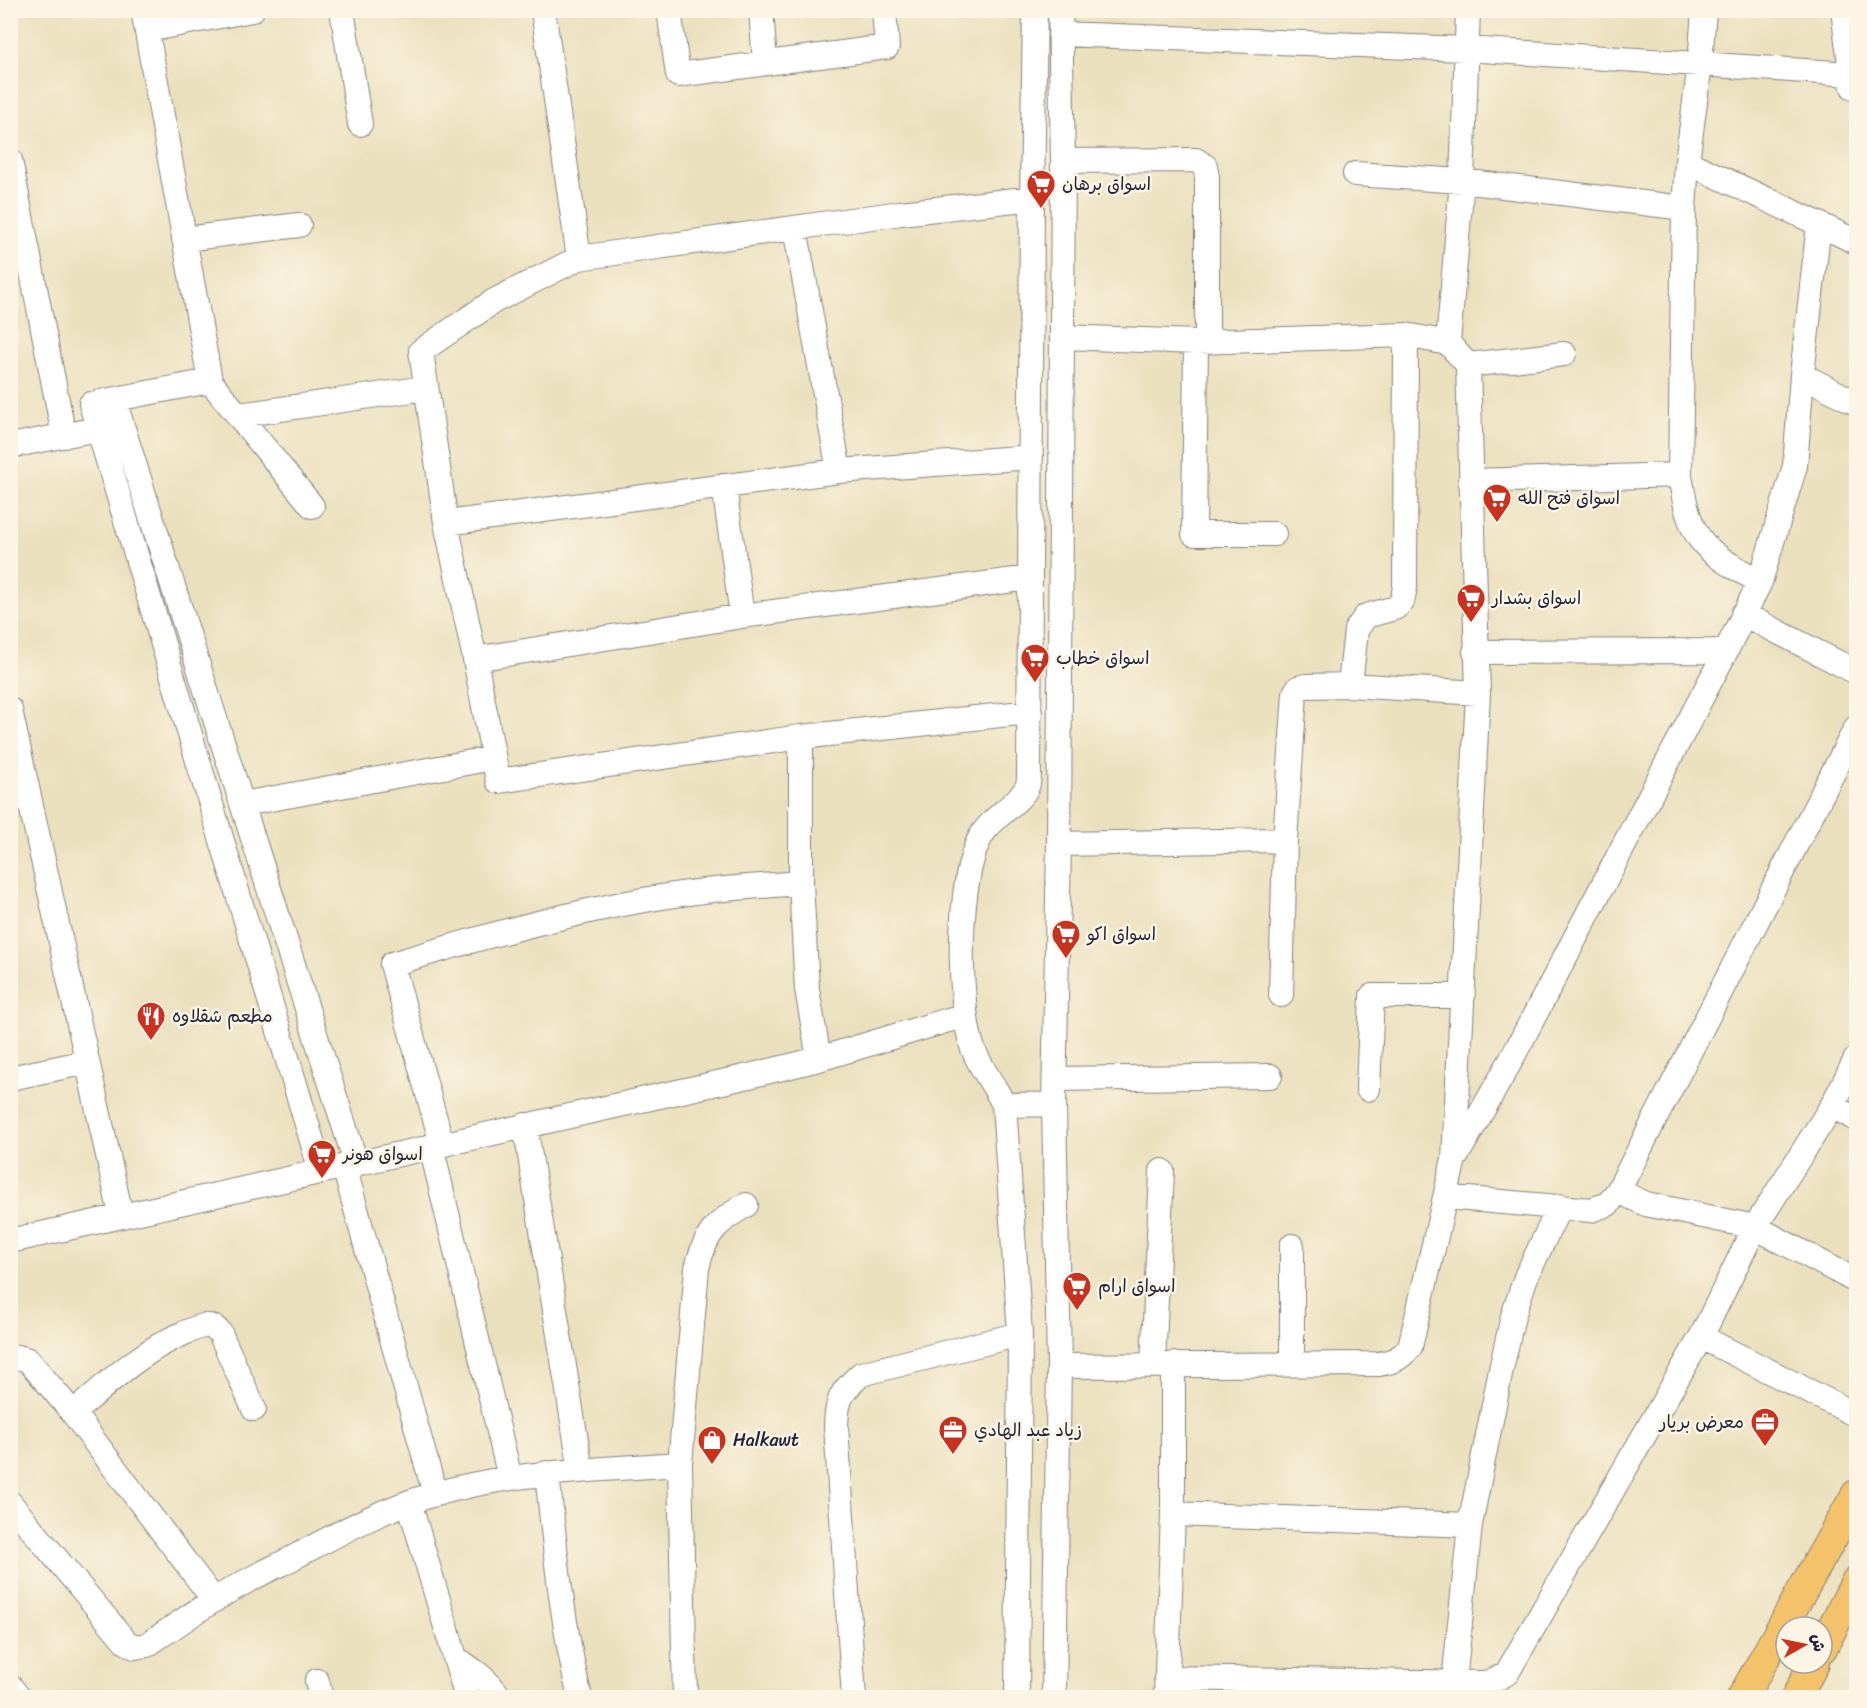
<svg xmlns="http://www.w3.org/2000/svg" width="1867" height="1708" font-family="Sriracha,'Playpen Sans Arabic',sans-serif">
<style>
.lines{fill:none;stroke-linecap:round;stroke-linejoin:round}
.minor-casing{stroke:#86817c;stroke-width:26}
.major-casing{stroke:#86817c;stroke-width:32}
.minor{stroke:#fff;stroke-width:24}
.major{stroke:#f3c26a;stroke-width:30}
.labels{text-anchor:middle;stroke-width:5;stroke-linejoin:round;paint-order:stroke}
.poi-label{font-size:18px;fill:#22223b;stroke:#fcf5e5;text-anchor:start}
</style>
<rect width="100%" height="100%" fill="#fcf5e5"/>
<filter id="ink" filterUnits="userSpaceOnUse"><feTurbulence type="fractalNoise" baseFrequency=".0167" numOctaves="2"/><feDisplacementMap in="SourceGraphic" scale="12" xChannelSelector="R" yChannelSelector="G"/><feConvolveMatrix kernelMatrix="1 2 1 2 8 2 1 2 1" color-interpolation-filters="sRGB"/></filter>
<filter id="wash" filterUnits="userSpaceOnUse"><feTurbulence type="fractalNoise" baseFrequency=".008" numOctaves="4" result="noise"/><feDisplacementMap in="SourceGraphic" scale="24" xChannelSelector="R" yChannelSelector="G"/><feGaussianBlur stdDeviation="1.35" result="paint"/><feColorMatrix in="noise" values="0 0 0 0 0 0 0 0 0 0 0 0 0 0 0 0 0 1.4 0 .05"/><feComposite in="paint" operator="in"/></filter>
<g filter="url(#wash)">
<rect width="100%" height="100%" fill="#ebe0be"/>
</g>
<g filter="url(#ink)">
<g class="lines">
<!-- minor casing -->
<g class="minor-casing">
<path id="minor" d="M143,10L210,381L312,506
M342,10L360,124
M543,10L579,258
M669,10L678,75L887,47L884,10
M761,10L765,63
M1704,10L1700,64L1687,162L1684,208L1680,475C1684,499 1688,527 1705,545C1720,561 1742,571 1760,582
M1843,10L1853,87
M147,30L252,10
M1060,34L1466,49L1851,74
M10,160L64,436
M1063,161L1196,160L1205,166L1207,177V341
M1355,174L1462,181L1684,208
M1819,224L1856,242
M795,228L839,471
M184,239L299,225
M1196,342L1194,534H1274
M1448,343L1462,181L1468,10
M1468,365L1564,354
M1802,375L1856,403
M114,400L356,1163
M100,402L210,381
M91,404L321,1171
M239,415L426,388
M10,446L98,429
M1470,481L1680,475
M724,486L742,616
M446,523L839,471L1031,457
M1743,614L1856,672
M1475,652L1726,651
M475,659L742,616L1030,578
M1350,685L1356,630L1366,616L1395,608L1402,602L1405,587L1406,335
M10,710L121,1215
M1030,712L801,737L498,781L475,659L446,523L421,351L494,301L579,258L901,213L1032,198
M801,737V883L807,989L819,1059
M243,804L493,758
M1059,844L1285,840
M1281,995L1285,840L1295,693L1298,688L1306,686L1350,685L1478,693
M10,1078L87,1062
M1056,1079L1270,1076
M1368,1089L1372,996H1463
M1004,1105L1054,1104
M1832,1106L1856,1119
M525,1125L581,1471
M442,1144L392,964C489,935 587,907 688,893C725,888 764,886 801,883
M431,1146L510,1478
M1457,1155L1510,1062L1726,651L1760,582L1795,466L1802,375L1819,224L1687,162
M344,1166L435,1494
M1618,1191L1646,1204L1755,1227L1856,1281
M1446,1197L1591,1210L1608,1204L1618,1191L1856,728
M10,1241L749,1076L819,1059L965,1015
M1292,1246V1364
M1701,1337L1856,1415
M10,1359L18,1357L28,1360L73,1413L214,1600
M1153,1365L1162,1171
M1059,1366L1378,1364C1393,1362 1401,1358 1410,1347L1454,1159L1478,693L1468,365L1448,343L1406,335L1196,342L1062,337
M73,1413C107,1384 140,1352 182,1334C189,1331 197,1327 204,1326C211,1325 216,1328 220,1333L254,1409
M547,1473C555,1549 562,1624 580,1698
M409,1502L467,1698
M10,1503L126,1642L135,1647L147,1645C181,1622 214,1598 251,1579C267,1570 284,1563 300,1554C343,1531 385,1508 432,1495C513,1471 597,1470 680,1464
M1173,1514L1470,1525
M455,1658C472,1669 488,1679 500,1698
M1166,1678L1482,1683L1491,1682L1507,1673L1701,1337L1755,1227L1832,1106L1856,1059
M317,1681L321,1698
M1454,1682L1470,1525L1502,1365L1513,1316L1526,1277L1560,1206
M10,1686L19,1698
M685,1698L680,1464L697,1268C705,1234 716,1222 746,1205
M854,1698L836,1426C837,1398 841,1392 861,1374L1020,1334
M1017,1698L1020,1334L1004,1105C995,1086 981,1069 973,1049C957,1003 956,874 983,833C993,817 1021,801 1027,787C1029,783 1029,777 1029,773L1032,198L1035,10
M1054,1698L1059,1366L1054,1104L1059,844L1063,161L1060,10
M1166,1698L1173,1514V1364"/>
</g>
<!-- major casing -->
<g class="major-casing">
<path id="major" d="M1822,1648L1856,1582
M1742,1698L1856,1495
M1796,1698L1814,1663"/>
</g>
<!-- minor -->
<use href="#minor" class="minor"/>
<!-- major -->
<use href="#major" class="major"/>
</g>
</g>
<!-- icons -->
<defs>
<g id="supermarket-pin" transform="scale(1.5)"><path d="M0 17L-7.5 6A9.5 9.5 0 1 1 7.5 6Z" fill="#c8321e" stroke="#fcf5e5"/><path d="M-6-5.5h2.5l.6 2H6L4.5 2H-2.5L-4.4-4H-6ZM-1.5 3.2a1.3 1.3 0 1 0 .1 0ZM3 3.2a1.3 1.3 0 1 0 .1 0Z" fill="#fff"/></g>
<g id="restaurant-pin" transform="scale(1.5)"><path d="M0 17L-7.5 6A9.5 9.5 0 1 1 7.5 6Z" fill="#c8321e" stroke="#fcf5e5"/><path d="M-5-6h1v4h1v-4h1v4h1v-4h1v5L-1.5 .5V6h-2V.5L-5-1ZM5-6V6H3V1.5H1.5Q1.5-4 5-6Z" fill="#fff"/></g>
<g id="office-pin" transform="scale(1.5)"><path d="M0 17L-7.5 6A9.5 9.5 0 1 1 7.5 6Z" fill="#c8321e" stroke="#fcf5e5"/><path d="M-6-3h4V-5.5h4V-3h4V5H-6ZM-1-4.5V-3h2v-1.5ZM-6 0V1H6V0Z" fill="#fff"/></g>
<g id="shop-pin" transform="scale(1.5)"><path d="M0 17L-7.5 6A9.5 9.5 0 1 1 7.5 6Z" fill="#c8321e" stroke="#fcf5e5"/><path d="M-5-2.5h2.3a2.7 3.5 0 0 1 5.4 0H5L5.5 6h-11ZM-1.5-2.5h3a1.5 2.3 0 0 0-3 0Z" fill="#fff"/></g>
</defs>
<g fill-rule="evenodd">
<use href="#supermarket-pin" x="1041" y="184"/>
<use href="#supermarket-pin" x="1497" y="498"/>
<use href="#supermarket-pin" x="1471" y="598"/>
<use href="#supermarket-pin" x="1035" y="658"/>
<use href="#supermarket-pin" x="1066" y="934"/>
<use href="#restaurant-pin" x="151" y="1016"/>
<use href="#supermarket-pin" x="322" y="1154"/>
<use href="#supermarket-pin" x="1077" y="1286"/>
<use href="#office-pin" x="1765" y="1422"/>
<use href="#office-pin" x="953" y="1430"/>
<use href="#shop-pin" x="712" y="1440"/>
</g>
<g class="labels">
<!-- poi labels -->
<g class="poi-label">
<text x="1062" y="190">اسواق برهان</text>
<text x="1518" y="504">اسواق فتح الله</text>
<text x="1492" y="604">اسواق بشدار</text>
<text x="1056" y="664">اسواق خطاب</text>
<text x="1087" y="940">اسواق اكو</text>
<text x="172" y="1022">مطعم شقلاوه</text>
<text x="343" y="1160">اسواق هونر</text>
<text x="1098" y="1292">اسواق ارام</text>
<text x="1744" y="1428" text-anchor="end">معرض بريار</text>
<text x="974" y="1436">زياد عبد الهادي</text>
<text x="733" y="1446">Halkawt</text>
</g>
</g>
<!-- margin -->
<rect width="1867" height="1708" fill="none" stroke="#fcf5e5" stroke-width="36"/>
<!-- north arrow -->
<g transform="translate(1804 1645) rotate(81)"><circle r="28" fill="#fcf5e5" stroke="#a5a1a1" stroke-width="1.5"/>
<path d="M0-4.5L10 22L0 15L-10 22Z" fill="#c8321e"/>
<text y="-9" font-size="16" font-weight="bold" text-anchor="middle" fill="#22223b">ش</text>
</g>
</svg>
